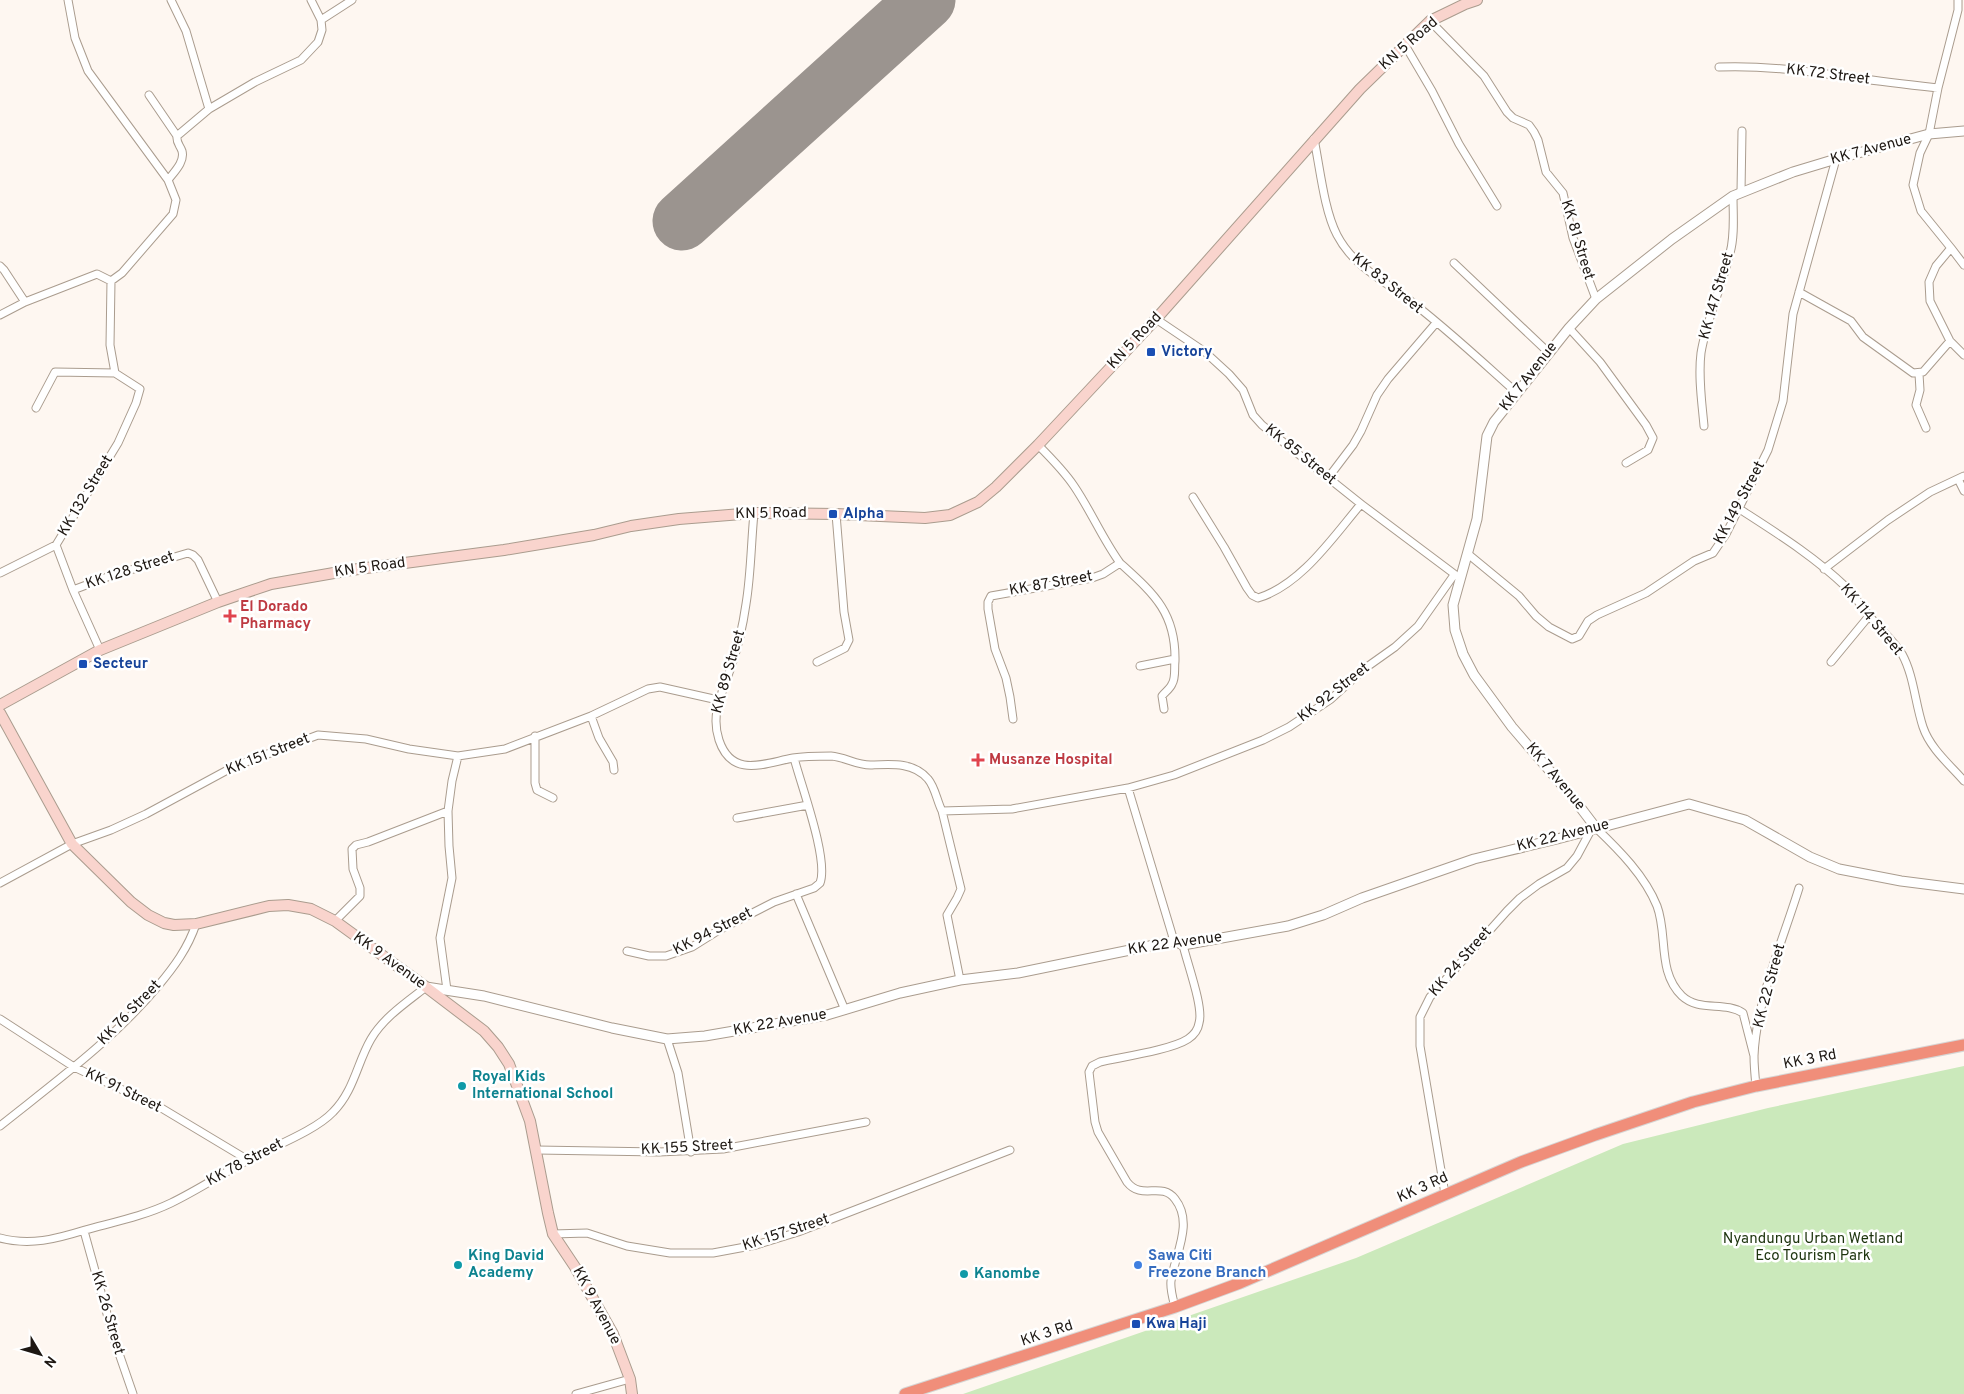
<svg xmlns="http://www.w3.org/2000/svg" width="1964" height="1394" font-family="Overpass,sans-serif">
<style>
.green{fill:#cbe9bb}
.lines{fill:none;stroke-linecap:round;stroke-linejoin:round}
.runway{stroke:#9b948f;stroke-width:59}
.minor-casing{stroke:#aa9c8e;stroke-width:9}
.tertiary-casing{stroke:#aa9c8e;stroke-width:11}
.secondary-casing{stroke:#aa9c8e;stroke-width:12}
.trunk-casing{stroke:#d6d5d4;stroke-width:13}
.minor{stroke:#fff;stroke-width:7}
.tertiary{stroke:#fff;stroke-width:9}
.secondary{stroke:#f9d4cd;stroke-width:10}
.trunk{stroke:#f08e7a;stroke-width:11}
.transit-dot{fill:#1a4fb4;stroke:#fff;stroke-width:2}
.health-dot{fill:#e0444e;stroke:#fff;stroke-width:2}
.culture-dot{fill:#0f9aa8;stroke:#fff;stroke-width:2}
.shop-dot{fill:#3f7fe0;stroke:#fff;stroke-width:2}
.labels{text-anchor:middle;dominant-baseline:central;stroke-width:5;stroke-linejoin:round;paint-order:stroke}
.street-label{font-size:15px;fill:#1d1712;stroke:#fff}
.transit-label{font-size:15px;font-weight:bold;fill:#164399;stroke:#fff;text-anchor:start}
.health-label{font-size:15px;font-weight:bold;fill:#be3a42;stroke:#fff;text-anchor:start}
.culture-label{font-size:15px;font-weight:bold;fill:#0d838f;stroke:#fff;text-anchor:start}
.park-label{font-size:15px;fill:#1d340e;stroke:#fff}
.shop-label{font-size:15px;font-weight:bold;fill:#366cbe;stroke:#fff;text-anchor:start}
</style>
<rect width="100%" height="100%" fill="#fef7f1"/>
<!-- green -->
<path class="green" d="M1964,1066v328h-1001l393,-136 267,-114 145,-36z"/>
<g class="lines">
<!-- runway -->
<path class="runway" d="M682,221l244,-221"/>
<defs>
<path id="minor" d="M68,0l7,38 13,33 80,109
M171,0l15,31 23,78
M1958,0v10l-20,78 -9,46 -9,19 -7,32 8,26 30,37 -15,18 -7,16 1,19 20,40 14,14
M321,20l31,-20
M1430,21l54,55 23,36 6,6 16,7 5,7 4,8 8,32 17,21 10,45 23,61
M1405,45l27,46 27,53 38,62
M1719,67c46,-2 93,5 138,11 27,4 54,7 81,10
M149,95l28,41
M1314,139c6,29 10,71 23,96 15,29 42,43 67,61 40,30 76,64 113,97
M1741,192l1,-61
M1951,248l13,17
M1454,263l95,90
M0,266l4,4 21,32
M1799,292l52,29 12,16 50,36 10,-1 27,-31
M0,315l25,-13 72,-28 14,7
M1156,319l49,33 24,22 14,16 10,25 9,10 99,79 96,72
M1569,328l31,34 46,63 7,13 -5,12 -22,13
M1919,374l1,16 -4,15 10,23
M36,408l19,-36 60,1 -5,-28 1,-64 11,-8 51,-59 3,-14 -8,-20c6,-8 17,-18 14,-29 -2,-6 -6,-8 -5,-15l32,-27 46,-27 46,-22 17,-18 4,-12 -1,-10 -10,-20
M1704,426c-2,-23 -6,-49 -3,-73 5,-32 21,-67 29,-100 5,-18 3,-38 3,-57
M1328,478l25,-33 8,-14 16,-36 11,-16 48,-56
M1958,479l6,12
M1193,497l31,50 23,41 5,7 6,3c43,-13 75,-61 103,-94
M1738,508c37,24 76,48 108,79 10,10 17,22 26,32 10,12 22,22 30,35 12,22 13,49 21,73 7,21 26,37 41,54
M754,513c-3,31 -3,61 -8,91 -3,21 -8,43 -15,63 -8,25 -21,46 -12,73 13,39 46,23 74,18 12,-2 26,-2 38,-2 14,1 27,10 41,9 19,-1 42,-3 56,14 7,8 9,22 14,32l70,-2 116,-21 46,-13 89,-35 26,-13 42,-28 33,-30 31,-22 23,-21 36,-51
M56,545l17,45 27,60
M1468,554l51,42 17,20 13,11 23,12 7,-3 9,-15 9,-6 49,-22 48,-32 19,-8 13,-19 42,-84 15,-49 10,-87 43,-155
M1120,563c33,30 56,49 55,98 -1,7 1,17 -3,23 -2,5 -7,8 -10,12l2,13
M1824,569l64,-49 42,-28 34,-16
M0,573l56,-28 62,-102 18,-40 4,-14 -25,-16
M73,590l37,-14 78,-23 5,2 5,5 20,42
M817,662l28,-14 4,-8 -5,-28 -8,-98
M1831,662l38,-46
M1140,666l35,-7
M591,716l8,22 14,24 1,8
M1013,719l-3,-22 -4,-19 -11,-29 -7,-40v-7l3,-6 101,-18 11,-4 17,-11c-18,-25 -29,-52 -46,-77 -10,-15 -23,-28 -36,-41
M535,736v47l2,7 16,8
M1128,788l46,153
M942,811l19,78 -4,9 -10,17 13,65
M737,818l71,-13
M1596,828c23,22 49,48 61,78 11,29 0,66 25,90 17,16 43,5 61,17l11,43
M0,883l72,-39 39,-14 35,-16 87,-47 85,-32 48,4 43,10 49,7 47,-7 86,-33 57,-27 12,-2 58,13
M796,894l49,116
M335,921l25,-25v-8l-7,-19 -1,-20 4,-4 12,-3 80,-31 4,-30 6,-25
M627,951l22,5h17l26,-9 27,-17 55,-28 40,-14 6,-5c9,-23 -19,-98 -26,-125
M447,990l-7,-52 12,-60 -3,-32 -1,-35
M0,1019l74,48 89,42 85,51
M667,1039l11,34 13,79
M1756,1086c-1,-10 -2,-20 -2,-30 2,-54 29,-116 45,-168
M0,1126c55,-44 113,-86 158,-140 16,-19 30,-38 38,-62
M537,1150l122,2 64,-3 143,-27
M1445,1194l-25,-148v-29l10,-20 77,-86 13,-13 19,-14 28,-16 10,-12 14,-26
M84,1231l30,108 19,55
M553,1234l34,-1 40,13 43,7h43l43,-8 42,-13 212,-82
M0,1238c30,8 56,1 85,-8 29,-8 59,-14 86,-27 29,-14 55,-32 83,-46 23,-12 62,-27 79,-45 21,-21 24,-49 38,-73 13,-22 36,-37 55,-52
M1175,1307c-2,-8 -5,-18 -4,-26 4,-27 23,-58 4,-82 -14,-18 -33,2 -48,-17l-29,-50 -3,-10 -6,-50 3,-6 8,-4c22,-5 71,-12 88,-23 6,-4 10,-9 11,-16 5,-15 -12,-60 -16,-78
M576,1394l54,-15"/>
<path id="tertiary" d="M1596,828l-22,-29 -62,-72 -38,-52 -11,-21 -8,-24 -2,-25 24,-86 10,-83 7,-14 75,-94 27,-29 76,-60 61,-43 60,-24 43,-13 93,-25 35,-3
M426,987l58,9 128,32 55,11 38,-3 122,-21 73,-22 60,-13 58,-7 156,-32 9,4 105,-19 35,-11 39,-17 112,-39 83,-20 132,-35 56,16 65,37 29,12 62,12 63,8"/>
<path id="secondary" d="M0,705l100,-55 118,-48 53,-18 80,-14 153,-20 90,-15 37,-9 48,-7 75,-6 82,1 89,4 25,-3 28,-13 18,-15 42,-42 118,-126 204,-230 70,-68 35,-17 12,-4
M0,713l72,131 59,58 17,13 16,8 10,2 22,-1 73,-18 19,-1 23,4 24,12 91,66 58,44 14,16 11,17 21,57 18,92 5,21 22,33 38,67 17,45 2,15"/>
<path id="trunk" d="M905,1394l270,-87 65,-24 281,-121 74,-27 98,-33 63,-16 208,-41"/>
</defs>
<!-- minor casing -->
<use href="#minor" class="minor-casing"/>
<!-- tertiary casing -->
<use href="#tertiary" class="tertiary-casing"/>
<!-- secondary casing -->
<use href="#secondary" class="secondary-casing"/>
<!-- trunk casing -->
<use href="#trunk" class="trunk-casing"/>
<!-- minor -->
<use href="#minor" class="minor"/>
<!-- tertiary -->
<use href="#tertiary" class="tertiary"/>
<!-- secondary -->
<use href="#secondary" class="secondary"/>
<!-- trunk -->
<use href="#trunk" class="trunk"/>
</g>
<!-- markers -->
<g class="transit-dot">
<rect x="1146" y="347" width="10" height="10" rx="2.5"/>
<rect x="828" y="509" width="10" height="10" rx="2.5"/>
<rect x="78" y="659" width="10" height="10" rx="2.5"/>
<rect x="1131" y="1319" width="10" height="10" rx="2.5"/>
</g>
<g class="health-dot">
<path d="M227.5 608.5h5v5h5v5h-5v5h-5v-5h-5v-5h5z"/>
<path d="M975.5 752.5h5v5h5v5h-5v5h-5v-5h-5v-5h5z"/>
</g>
<g class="culture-dot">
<circle cx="462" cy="1086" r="5"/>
<circle cx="458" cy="1265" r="5"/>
<circle cx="964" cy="1274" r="5"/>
</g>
<circle class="shop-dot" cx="1138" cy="1265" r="5"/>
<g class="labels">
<!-- street labels -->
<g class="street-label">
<text transform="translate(1409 44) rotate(-41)">KN 5 Road</text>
<text transform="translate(1828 75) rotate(7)">KK 72 Street</text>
<text transform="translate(1871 150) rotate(-15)">KK 7 Avenue</text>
<text transform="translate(1577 240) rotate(73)">KK 81 Street</text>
<text transform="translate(1387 284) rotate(39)">KK 83 Street</text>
<text transform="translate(1717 296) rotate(-74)">KK 147 Street</text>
<text transform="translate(1135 341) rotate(-47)">KN 5 Road</text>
<text transform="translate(1529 377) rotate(-52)">KK 7 Avenue</text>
<text transform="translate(1300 455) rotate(39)">KK 85 Street</text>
<text transform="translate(86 496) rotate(-59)">KK 132 Street</text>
<text transform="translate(1740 503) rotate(-62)">KK 149 Street</text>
<text transform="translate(771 514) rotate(-1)">KN 5 Road</text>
<text transform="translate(370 568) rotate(-8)">KN 5 Road</text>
<text transform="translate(130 571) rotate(-18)">KK 128 Street</text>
<text transform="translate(1051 584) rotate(-10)">KK 87 Street</text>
<text transform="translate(1871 620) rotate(50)">KK 114 Street</text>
<text transform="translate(729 672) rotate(-74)">KK 89 Street</text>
<text transform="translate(1334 693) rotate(-38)">KK 92 Street</text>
<text transform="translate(268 755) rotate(-22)">KK 151 Street</text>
<text transform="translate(1555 777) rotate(50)">KK 7 Avenue</text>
<text transform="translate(1563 836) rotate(-14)">KK 22 Avenue</text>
<text transform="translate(713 932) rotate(-27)">KK 94 Street</text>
<text transform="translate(1175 944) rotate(-8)">KK 22 Avenue</text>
<text transform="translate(389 961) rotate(36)">KK 9 Avenue</text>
<text transform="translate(1461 962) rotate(-49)">KK 24 Street</text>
<text transform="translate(1770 986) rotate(-75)">KK 22 Street</text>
<text transform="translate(130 1013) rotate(-46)">KK 76 Street</text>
<text transform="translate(780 1023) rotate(-10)">KK 22 Avenue</text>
<text transform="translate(1810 1060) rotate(-11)">KK 3 Rd</text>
<text transform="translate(123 1091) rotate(26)">KK 91 Street</text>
<text transform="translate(687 1148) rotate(-3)">KK 155 Street</text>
<text transform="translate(245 1163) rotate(-28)">KK 78 Street</text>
<text transform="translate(1423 1188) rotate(-24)">KK 3 Rd</text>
<text transform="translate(786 1233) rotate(-18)">KK 157 Street</text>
<text transform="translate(596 1306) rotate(62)">KK 9 Avenue</text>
<text transform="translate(107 1313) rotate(74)">KK 26 Street</text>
<text transform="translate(1047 1334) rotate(-18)">KK 3 Rd</text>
</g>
<!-- transit labels -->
<g class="transit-label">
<text x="1161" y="352">Victory</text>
<text x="843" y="514">Alpha</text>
<text x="93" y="664">Secteur</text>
<text x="1146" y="1324">Kwa Haji</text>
</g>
<!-- health labels -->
<g class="health-label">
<text x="240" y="607">El Dorado<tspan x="240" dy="17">Pharmacy</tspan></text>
<text x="989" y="760">Musanze Hospital</text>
</g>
<!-- culture labels -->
<g class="culture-label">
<text x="472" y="1077">Royal Kids<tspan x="472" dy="17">International School</tspan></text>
<text x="468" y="1256">King David<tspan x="468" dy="17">Academy</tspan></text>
<text x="974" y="1274">Kanombe</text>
</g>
<!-- park labels -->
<g class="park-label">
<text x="1813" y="1239">Nyandungu Urban Wetland<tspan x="1813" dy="17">Eco Tourism Park</tspan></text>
</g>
<!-- shop labels -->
<g class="shop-label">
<text x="1148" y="1256">Sawa Citi<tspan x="1148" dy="17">Freezone Branch</tspan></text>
</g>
</g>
<!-- north arrow -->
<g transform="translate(40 1354) rotate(128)" stroke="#ffffff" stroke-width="4" paint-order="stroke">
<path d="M0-4L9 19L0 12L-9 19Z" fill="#1d1712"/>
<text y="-8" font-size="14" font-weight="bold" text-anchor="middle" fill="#1d1712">N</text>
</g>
</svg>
